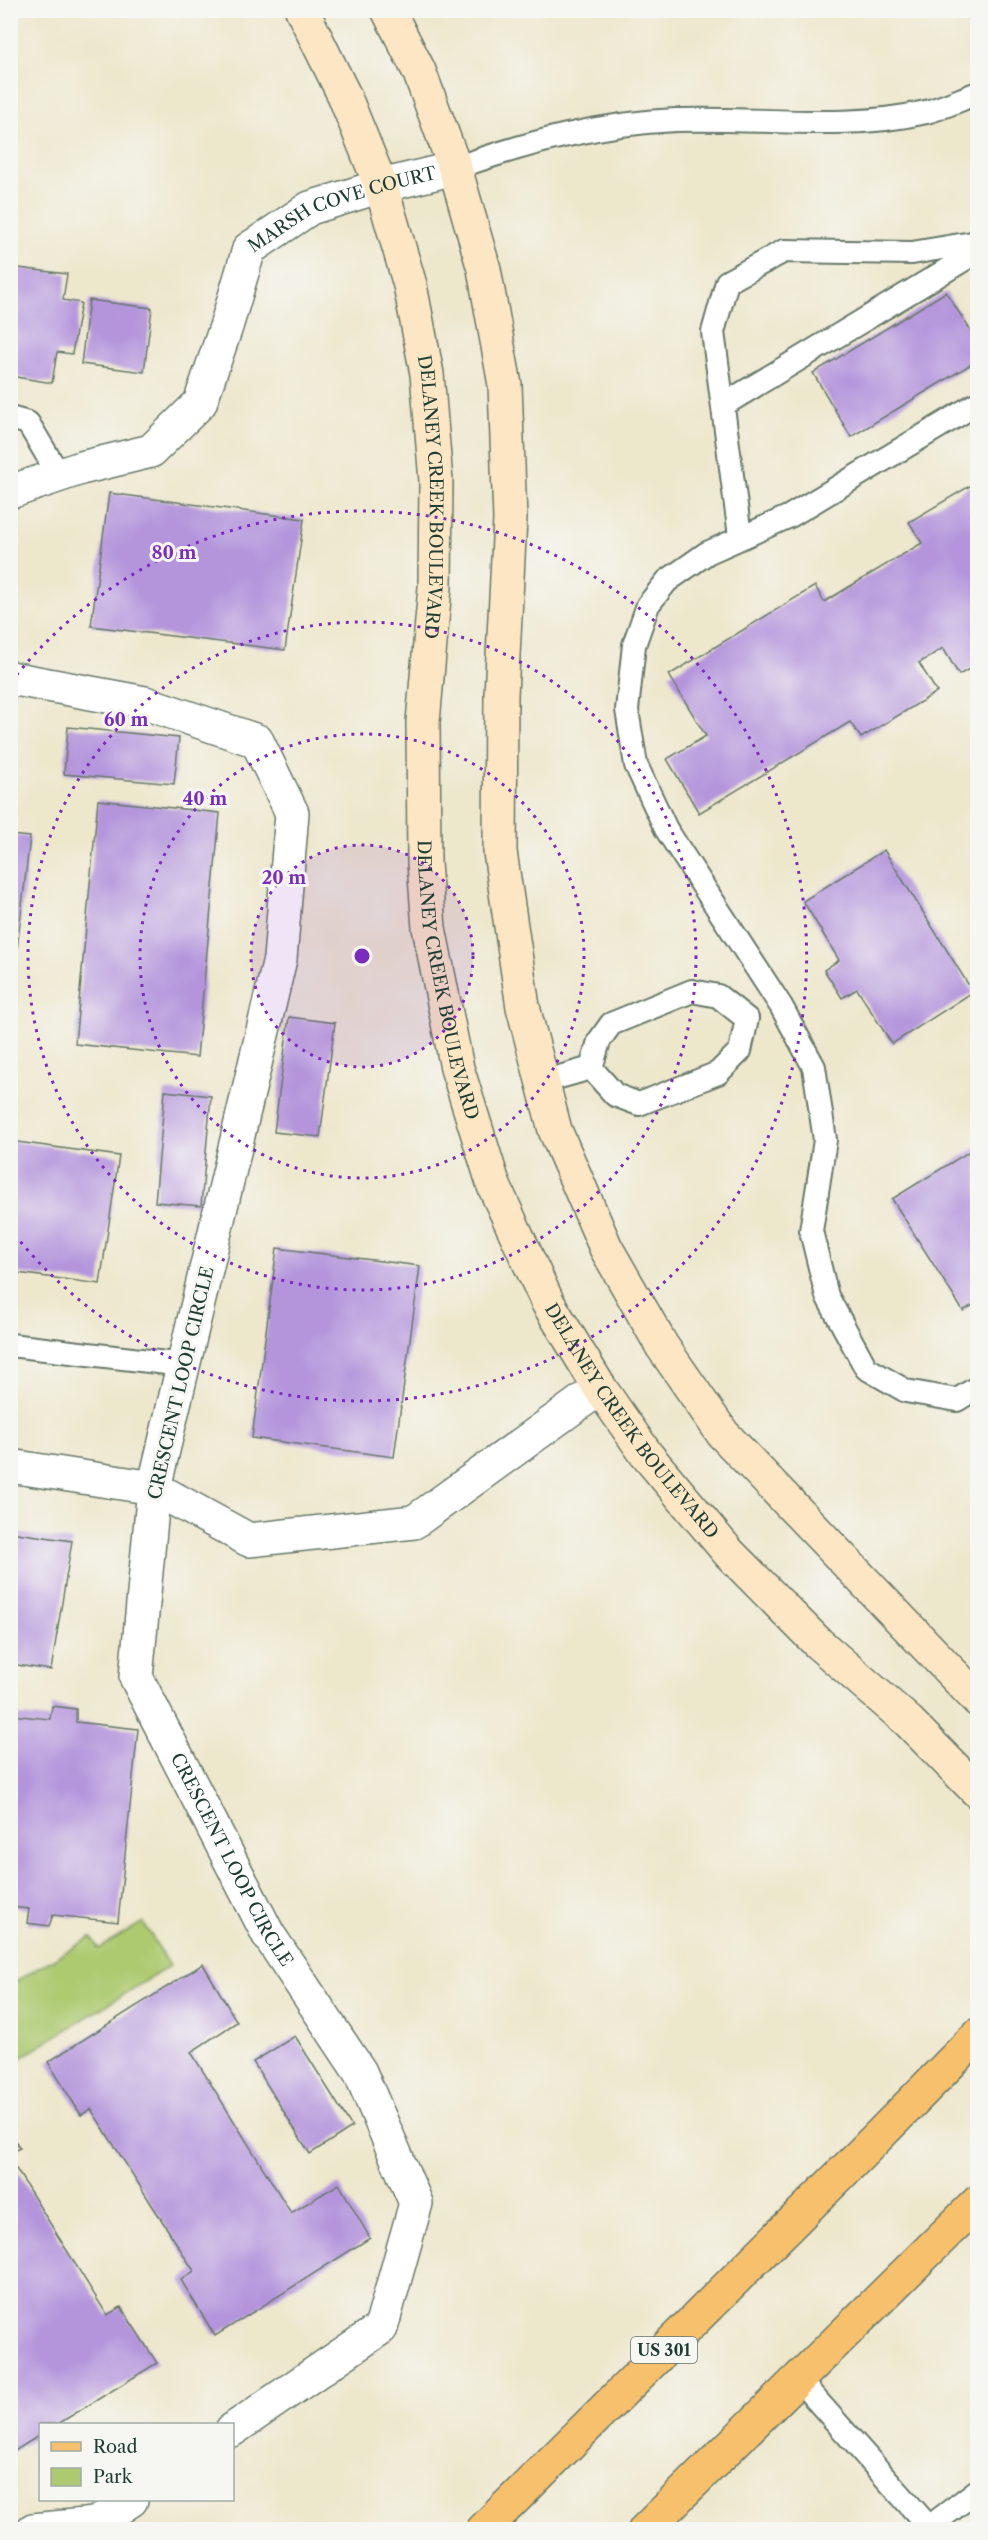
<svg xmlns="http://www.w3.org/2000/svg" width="988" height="2540" font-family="'Libre Caslon Text',serif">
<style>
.green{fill:#adca71;stroke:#668452;stroke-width:1.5}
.building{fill:#b495dc}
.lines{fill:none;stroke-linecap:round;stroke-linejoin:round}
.lane-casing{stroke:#677869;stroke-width:26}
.street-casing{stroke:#677869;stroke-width:36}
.secondary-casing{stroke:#677869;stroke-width:36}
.primary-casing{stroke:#677869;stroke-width:36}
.lane{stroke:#fff;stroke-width:22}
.street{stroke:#fff;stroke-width:33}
.secondary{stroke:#fce6c4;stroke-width:33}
.primary{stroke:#f7c06c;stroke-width:33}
.ring{fill:none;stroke:#7b2cbf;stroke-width:3;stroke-dasharray:3 6}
.labels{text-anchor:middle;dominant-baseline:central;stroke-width:6;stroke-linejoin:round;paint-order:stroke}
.shield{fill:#f6f6f2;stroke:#60746d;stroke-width:1.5}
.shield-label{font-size:16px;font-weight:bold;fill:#1f3d34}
.street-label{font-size:18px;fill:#1f3d34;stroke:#f6f6f2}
.centre{fill:#7b2cbf;stroke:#f6f6f2;stroke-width:3}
.ring-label{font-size:18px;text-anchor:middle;font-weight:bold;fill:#7b2cbf;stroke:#f6f6f2;stroke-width:6;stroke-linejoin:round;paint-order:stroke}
</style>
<rect width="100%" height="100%" fill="#f6f6f2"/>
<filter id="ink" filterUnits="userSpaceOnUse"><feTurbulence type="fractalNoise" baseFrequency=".0167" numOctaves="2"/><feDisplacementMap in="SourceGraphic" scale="12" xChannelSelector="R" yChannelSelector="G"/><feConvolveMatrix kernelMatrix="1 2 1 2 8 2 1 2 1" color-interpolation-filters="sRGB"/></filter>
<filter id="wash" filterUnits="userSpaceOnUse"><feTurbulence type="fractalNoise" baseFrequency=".008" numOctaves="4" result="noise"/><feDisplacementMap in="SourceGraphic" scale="24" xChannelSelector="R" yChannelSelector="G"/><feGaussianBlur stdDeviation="1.35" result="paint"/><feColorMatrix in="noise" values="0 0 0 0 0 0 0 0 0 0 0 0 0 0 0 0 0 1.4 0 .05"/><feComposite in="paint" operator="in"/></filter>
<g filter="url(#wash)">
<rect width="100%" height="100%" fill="#ede7cc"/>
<!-- green -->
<path class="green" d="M143,1922l27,44 -151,93 -8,-13v-62l80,-47 8,12z"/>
<g id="blocks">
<!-- building -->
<path class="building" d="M10,267l57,7 -4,26 18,3 -9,51 -15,-2 -5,31 -42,-7z
M946,292l32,50v18l-127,77 -38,-64z
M89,300l63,8 -8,64 -63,-8z
M978,481v183l-19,11 -16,-27 -24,15 18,29 -76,46 -11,-16 -151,91 -32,-54 39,-23 -37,-61 146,-89 9,16 98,-59 -13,-21z
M109,493l195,26 -19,131 -194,-24z
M68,727l111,11 -5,46 -110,-10z
M98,800l122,13 -23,244 -122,-13z
M10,835l20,2 -17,147 -3,-1z
M884,850l89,142 -81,52 -35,-55 -15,9 -18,-28 15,-10 -36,-59z
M289,1017l46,6 -15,114 -46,-5z
M165,1091l46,5 -10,110 -46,-4z
M10,1141l109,15 -19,128 -90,-12z
M978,1146v156l-15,9 -71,-112z
M277,1248l143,18 -26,191 -142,-19z
M10,1532l62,9 -21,129 -41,-6z
M52,1706l24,3v13l62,7 -20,193 -65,-7 -4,11 -22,-3 2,-14 -19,-2v-192l40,4z
M203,1964l34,58 -46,30 100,161 48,-29 31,54 -155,98 -34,-56 13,-9 -103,-162 -10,6 -33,-53z
M295,2036l57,91 -42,27 -57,-92z
M10,2133l10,15 -10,5z
M10,2159l97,156 14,-8 36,56 -99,61h-18v11l-30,19z"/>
</g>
</g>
<g filter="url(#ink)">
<use href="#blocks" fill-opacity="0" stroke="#677869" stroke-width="1.5"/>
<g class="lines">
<defs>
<path id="lane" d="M455,168c72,-25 145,-45 221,-48 83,-3 169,11 250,-8 17,-4 35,-13 52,-19
M978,403l-188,113 -83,37 -40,28 -19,24 -14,40 -7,65 9,55 30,64 115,177 33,61 11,73 -14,91 16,65 39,72 40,23 51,9 21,-13
M723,405l255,-154
M10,418l18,5 31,52
M740,536l-27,-204 14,-50 57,-31 128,2 66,-11
M692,991l26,5 29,23 -7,32 -22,22 -79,31 -24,-9 -24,-27 8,-27 12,-17z
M542,1082l49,-14
M10,1345l174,20
M798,2379l131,148 49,-37"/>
<g id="street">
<path id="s1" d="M10,492l71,-24 70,-17 49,-48 26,-76 23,-78 61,-41 71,-22 74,-18"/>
<path id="s2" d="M10,678l135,25 112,38 35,72 -12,146 -126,529 -18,189 132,257 92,138 56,131 -35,125 -149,102"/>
<path d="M10,1466l144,22 95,52 165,-18 186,-134"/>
<path d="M33,2530l62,-6 36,-24"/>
</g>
<g id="secondary">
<path id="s3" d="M302,10l42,85 37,91 29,99 17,89 9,107 -1,106 -12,135 1,141 5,65 28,140 37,118 54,117 52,85 46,66 83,99 89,90 91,79 69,70"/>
<path d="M388,10l31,61 36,97 29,101 21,116 5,134 -9,176 -1,157 23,155 32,123 51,118 56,98 61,88 255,266"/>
</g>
<path id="primary" d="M483,2530l361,-359 134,-136
M645,2530l333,-328"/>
</defs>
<!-- lane casing -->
<use href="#lane" class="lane-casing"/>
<!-- street casing -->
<use href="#street" class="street-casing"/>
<!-- secondary casing -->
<use href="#secondary" class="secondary-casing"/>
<!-- primary casing -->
<use href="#primary" class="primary-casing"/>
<!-- lane -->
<use href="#lane" class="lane"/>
<!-- street -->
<use href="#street" class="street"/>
<!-- secondary -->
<use href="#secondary" class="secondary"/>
<!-- primary -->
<use href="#primary" class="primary"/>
</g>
</g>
<!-- distance rings -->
<circle cx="362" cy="956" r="111" fill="#7b2cbf" fill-opacity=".12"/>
<g class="ring">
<circle cx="362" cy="956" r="111"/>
<circle cx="362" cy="956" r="222"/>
<circle cx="362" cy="956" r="334"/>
<path d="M11 682A445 445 0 1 1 11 1230"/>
</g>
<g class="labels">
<!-- shield labels -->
<rect class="shield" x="631" y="2337" width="66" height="26" rx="4.5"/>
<g class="shield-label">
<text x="664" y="2350">US 301</text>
</g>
<!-- street labels -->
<g class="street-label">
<text stroke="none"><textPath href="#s1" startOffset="480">MARSH COVE COURT</textPath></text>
<text stroke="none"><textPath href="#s3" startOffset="510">DELANEY CREEK BOULEVARD</textPath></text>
<text stroke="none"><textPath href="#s3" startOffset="996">DELANEY CREEK BOULEVARD</textPath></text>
<text transform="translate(181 1383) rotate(-77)">CRESCENT LOOP CIRCLE</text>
<text stroke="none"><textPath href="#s3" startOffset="1482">DELANEY CREEK BOULEVARD</textPath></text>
<text stroke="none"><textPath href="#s2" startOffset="1422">CRESCENT LOOP CIRCLE</textPath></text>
</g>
</g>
<circle cx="362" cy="956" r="9" class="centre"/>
<g class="ring-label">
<text x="174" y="559">80 m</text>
<text x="126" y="726">60 m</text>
<text x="205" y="805">40 m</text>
<text x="284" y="884">20 m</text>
</g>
<!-- margin -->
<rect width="988" height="2540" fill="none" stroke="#f6f6f2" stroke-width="36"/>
<!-- legend -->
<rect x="39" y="2423" width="195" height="78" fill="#f6f6f2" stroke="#a0aca6" stroke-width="1.5"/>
<rect x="51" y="2442" width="30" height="9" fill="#f7c06c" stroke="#a0aca6" stroke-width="1.5"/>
<text x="93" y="2453" font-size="18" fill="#1f3d34">Road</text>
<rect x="51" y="2468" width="30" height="18" fill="#adca71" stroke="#a0aca6" stroke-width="1.5"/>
<text x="93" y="2483" font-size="18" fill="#1f3d34">Park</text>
</svg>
